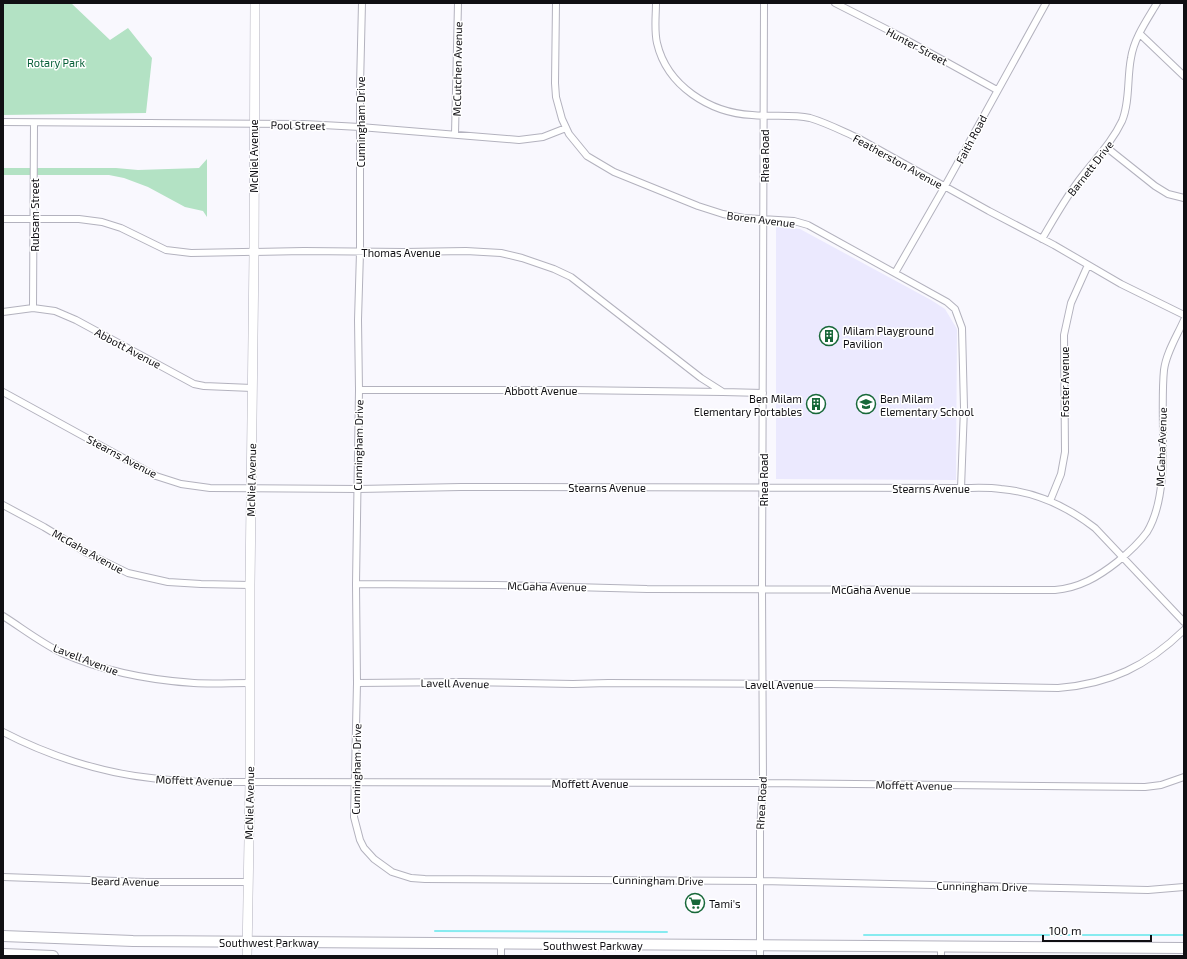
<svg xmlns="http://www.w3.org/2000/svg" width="1187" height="959" font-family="'Exo 2',sans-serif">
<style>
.built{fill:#ebe9fe}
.green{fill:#b3e2c4}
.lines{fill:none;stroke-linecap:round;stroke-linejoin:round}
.stream{stroke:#87ebf0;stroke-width:2}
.street-casing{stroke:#b3b2be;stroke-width:8}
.secondary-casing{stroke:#b3b2be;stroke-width:10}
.primary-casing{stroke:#b3b2be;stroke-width:12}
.street{stroke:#fff;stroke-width:6}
.secondary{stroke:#fff;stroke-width:9}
.primary{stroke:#fff;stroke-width:10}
.labels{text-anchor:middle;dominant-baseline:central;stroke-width:3;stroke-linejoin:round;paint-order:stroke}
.street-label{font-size:11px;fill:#100f13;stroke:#fff}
.park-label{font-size:11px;fill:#096039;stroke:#fff}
.poi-label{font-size:11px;fill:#100f13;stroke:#fff;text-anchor:start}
</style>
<rect width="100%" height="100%" fill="#f9f8fe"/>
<!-- built -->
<path class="built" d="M776,225l24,4 131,71 14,9 12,20 -1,151 -180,-1z"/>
<!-- green -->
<path class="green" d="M3,3h68l39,37 18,-12 24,30 -6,55 -143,2z
M207,159v58l-4,-6 -18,-4 -37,-20 -24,-9 -15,-3h-106v-7h113l22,2 61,-2z"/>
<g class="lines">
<!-- stream -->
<path class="stream" d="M435,931l232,1
M864,935h320"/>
<defs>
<path id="street" d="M362,3l-2,83v166l-2,68 1,70 -3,194 1,99 -3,134 6,23 4,8 10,11 18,13 19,6 14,1 334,2 389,9 36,-3
M556,3l-1,80 1,14 6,22 7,15 18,22 27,16 84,34 25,8 21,4 50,3 14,4 139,77 8,7 7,19 2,80 -3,80
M656,3c0,13 -2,27 1,40 10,43 53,70 95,72 19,2 40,-1 58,3 17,5 32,13 48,20l131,73 65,34 67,39 63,31
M835,3l59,30 103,57
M1140,34l44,42
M3,122l301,2 56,3 159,13 24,-3 23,-9
M455,134l3,-131
M1106,147l49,39 13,8 16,4
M3,219h76l23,3 19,6 45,22 25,3 113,-2 100,1 62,-1 35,2 21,5 32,11 17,8 130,101 22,14 40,1
M1042,239c13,-22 25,-44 41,-64 14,-18 29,-33 39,-54 8,-19 5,-43 9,-63 3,-20 16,-38 26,-55
M895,273l50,-87 101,-183
M33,308l1,-185
M3,312l30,-4 22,3 21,9 118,64 10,2 48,2
M359,390h211l153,2
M3,392l153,84 25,8 29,4 148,1 103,-2 500,1c13,0 27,-1 40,1 34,3 67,18 94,39l89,94
M1050,501l11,-27 4,-22 -1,-117 7,-32 17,-38
M3,505l41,22 43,26 41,20 40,9 33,2 49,1
M356,584l140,1 151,4 408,1c24,-2 43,-13 62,-28 11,-9 22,-19 30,-30 25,-41 12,-114 17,-162 2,-17 13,-34 20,-50
M3,616c19,12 37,26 57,36 42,19 88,28 134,31 18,1 37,0 55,0
M357,683l105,-1 111,2 35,-1 223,1 227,4c52,-4 89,-22 126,-58
M3,732c44,23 98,41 148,46 16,2 33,3 49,4l563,1 382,4 16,-2 23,-8
M3,877l143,5h102
M501,944v12
M760,956v-125l3,-48 -1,-194 2,-586
M941,956v-9"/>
<path id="secondary" d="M247,956l3,-175v-196l4,-332 1,-250"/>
<path id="primary" d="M3,936l130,5 1051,7
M3,954l50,2"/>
</defs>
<!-- street casing -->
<use href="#street" class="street-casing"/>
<!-- secondary casing -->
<use href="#secondary" class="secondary-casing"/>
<!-- primary casing -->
<use href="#primary" class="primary-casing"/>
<!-- street -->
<use href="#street" class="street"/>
<!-- secondary -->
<use href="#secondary" class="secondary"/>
<!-- primary -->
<use href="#primary" class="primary"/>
</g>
<!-- icons -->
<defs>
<symbol id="building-ring" viewBox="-11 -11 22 22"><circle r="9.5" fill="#fff" stroke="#176839" stroke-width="1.5"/><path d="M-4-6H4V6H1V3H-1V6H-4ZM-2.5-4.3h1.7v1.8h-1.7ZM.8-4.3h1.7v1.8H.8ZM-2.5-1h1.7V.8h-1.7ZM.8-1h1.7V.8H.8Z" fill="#176839"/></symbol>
<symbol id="school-ring" viewBox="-11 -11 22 22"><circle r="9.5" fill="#fff" stroke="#176839" stroke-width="1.5"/><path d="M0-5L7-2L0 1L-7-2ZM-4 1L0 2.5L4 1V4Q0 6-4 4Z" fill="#176839"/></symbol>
<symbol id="supermarket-ring" viewBox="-11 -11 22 22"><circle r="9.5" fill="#fff" stroke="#176839" stroke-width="1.5"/><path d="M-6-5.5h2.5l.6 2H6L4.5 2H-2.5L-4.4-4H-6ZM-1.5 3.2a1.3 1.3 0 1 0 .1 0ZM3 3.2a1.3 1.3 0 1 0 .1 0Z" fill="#176839"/></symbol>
</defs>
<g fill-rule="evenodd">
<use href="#building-ring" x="818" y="325" width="22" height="22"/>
<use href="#building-ring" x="805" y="393" width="22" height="22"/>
<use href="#school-ring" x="855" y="393" width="22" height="22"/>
<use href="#supermarket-ring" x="684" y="892" width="22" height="22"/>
</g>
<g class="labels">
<!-- street labels -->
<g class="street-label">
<text transform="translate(917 46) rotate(28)">Hunter Street</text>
<text transform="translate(457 69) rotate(-89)">McCutchen Avenue</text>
<text transform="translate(360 122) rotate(-90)">Cunningham Drive</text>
<text transform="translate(298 125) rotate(1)">Pool Street</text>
<text transform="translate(971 139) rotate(-62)">Faith Road</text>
<text transform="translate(253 156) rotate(-90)">McNiel Avenue</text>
<text transform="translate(764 156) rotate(-90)">Rhea Road</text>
<text transform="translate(898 161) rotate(29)">Featherston Avenue</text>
<text transform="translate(1090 168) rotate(-52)">Barnett Drive</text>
<text transform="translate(34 215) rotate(-90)">Rubsam Street</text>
<text transform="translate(761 219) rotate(7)">Boren Avenue</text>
<text x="401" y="252">Thomas Avenue</text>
<text transform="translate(128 348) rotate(28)">Abbott Avenue</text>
<text transform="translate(1064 382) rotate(-90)">Foster Avenue</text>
<text x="541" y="390">Abbott Avenue</text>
<text transform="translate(358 445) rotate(-89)">Cunningham Drive</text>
<text transform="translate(1161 447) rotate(-88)">McGaha Avenue</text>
<text transform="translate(122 456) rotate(28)">Stearns Avenue</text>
<text transform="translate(251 480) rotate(-89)">McNiel Avenue</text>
<text transform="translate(763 480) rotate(-90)">Rhea Road</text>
<text x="607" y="487">Stearns Avenue</text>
<text x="931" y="488">Stearns Avenue</text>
<text transform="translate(88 551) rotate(29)">McGaha Avenue</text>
<text transform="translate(547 586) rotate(1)">McGaha Avenue</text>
<text x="871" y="589">McGaha Avenue</text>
<text transform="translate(86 659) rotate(21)">Lavell Avenue</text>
<text transform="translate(455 683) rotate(1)">Lavell Avenue</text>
<text x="779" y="684">Lavell Avenue</text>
<text transform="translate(356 769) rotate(-89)">Cunningham Drive</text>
<text transform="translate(194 780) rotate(2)">Moffett Avenue</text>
<text x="590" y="783">Moffett Avenue</text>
<text transform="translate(914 785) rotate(1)">Moffett Avenue</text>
<text transform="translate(249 803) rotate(-89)">McNiel Avenue</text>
<text transform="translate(761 803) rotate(-87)">Rhea Road</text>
<text transform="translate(658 880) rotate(1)">Cunningham Drive</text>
<text transform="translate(125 881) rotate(1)">Beard Avenue</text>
<text transform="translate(982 886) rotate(1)">Cunningham Drive</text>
<text x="269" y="942">Southwest Parkway</text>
<text x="593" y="945">Southwest Parkway</text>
</g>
<!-- park labels -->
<g class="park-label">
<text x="56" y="62">Rotary Park</text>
</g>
<!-- poi labels -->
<g class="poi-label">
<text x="843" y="330">Milam Playground<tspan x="843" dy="13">Pavilion</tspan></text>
<text x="802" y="398" text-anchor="end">Ben Milam<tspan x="802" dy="13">Elementary Portables</tspan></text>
<text x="880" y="398">Ben Milam<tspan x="880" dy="13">Elementary School</tspan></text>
<text x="709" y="903">Tami's</text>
</g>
</g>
<!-- border -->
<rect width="1187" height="959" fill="none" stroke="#100f13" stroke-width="8"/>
<!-- scale -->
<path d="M1043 935v6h108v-6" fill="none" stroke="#100f13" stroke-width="2"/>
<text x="1049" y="935" font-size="12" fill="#100f13" stroke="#ffffff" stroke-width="3" paint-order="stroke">100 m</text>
</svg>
